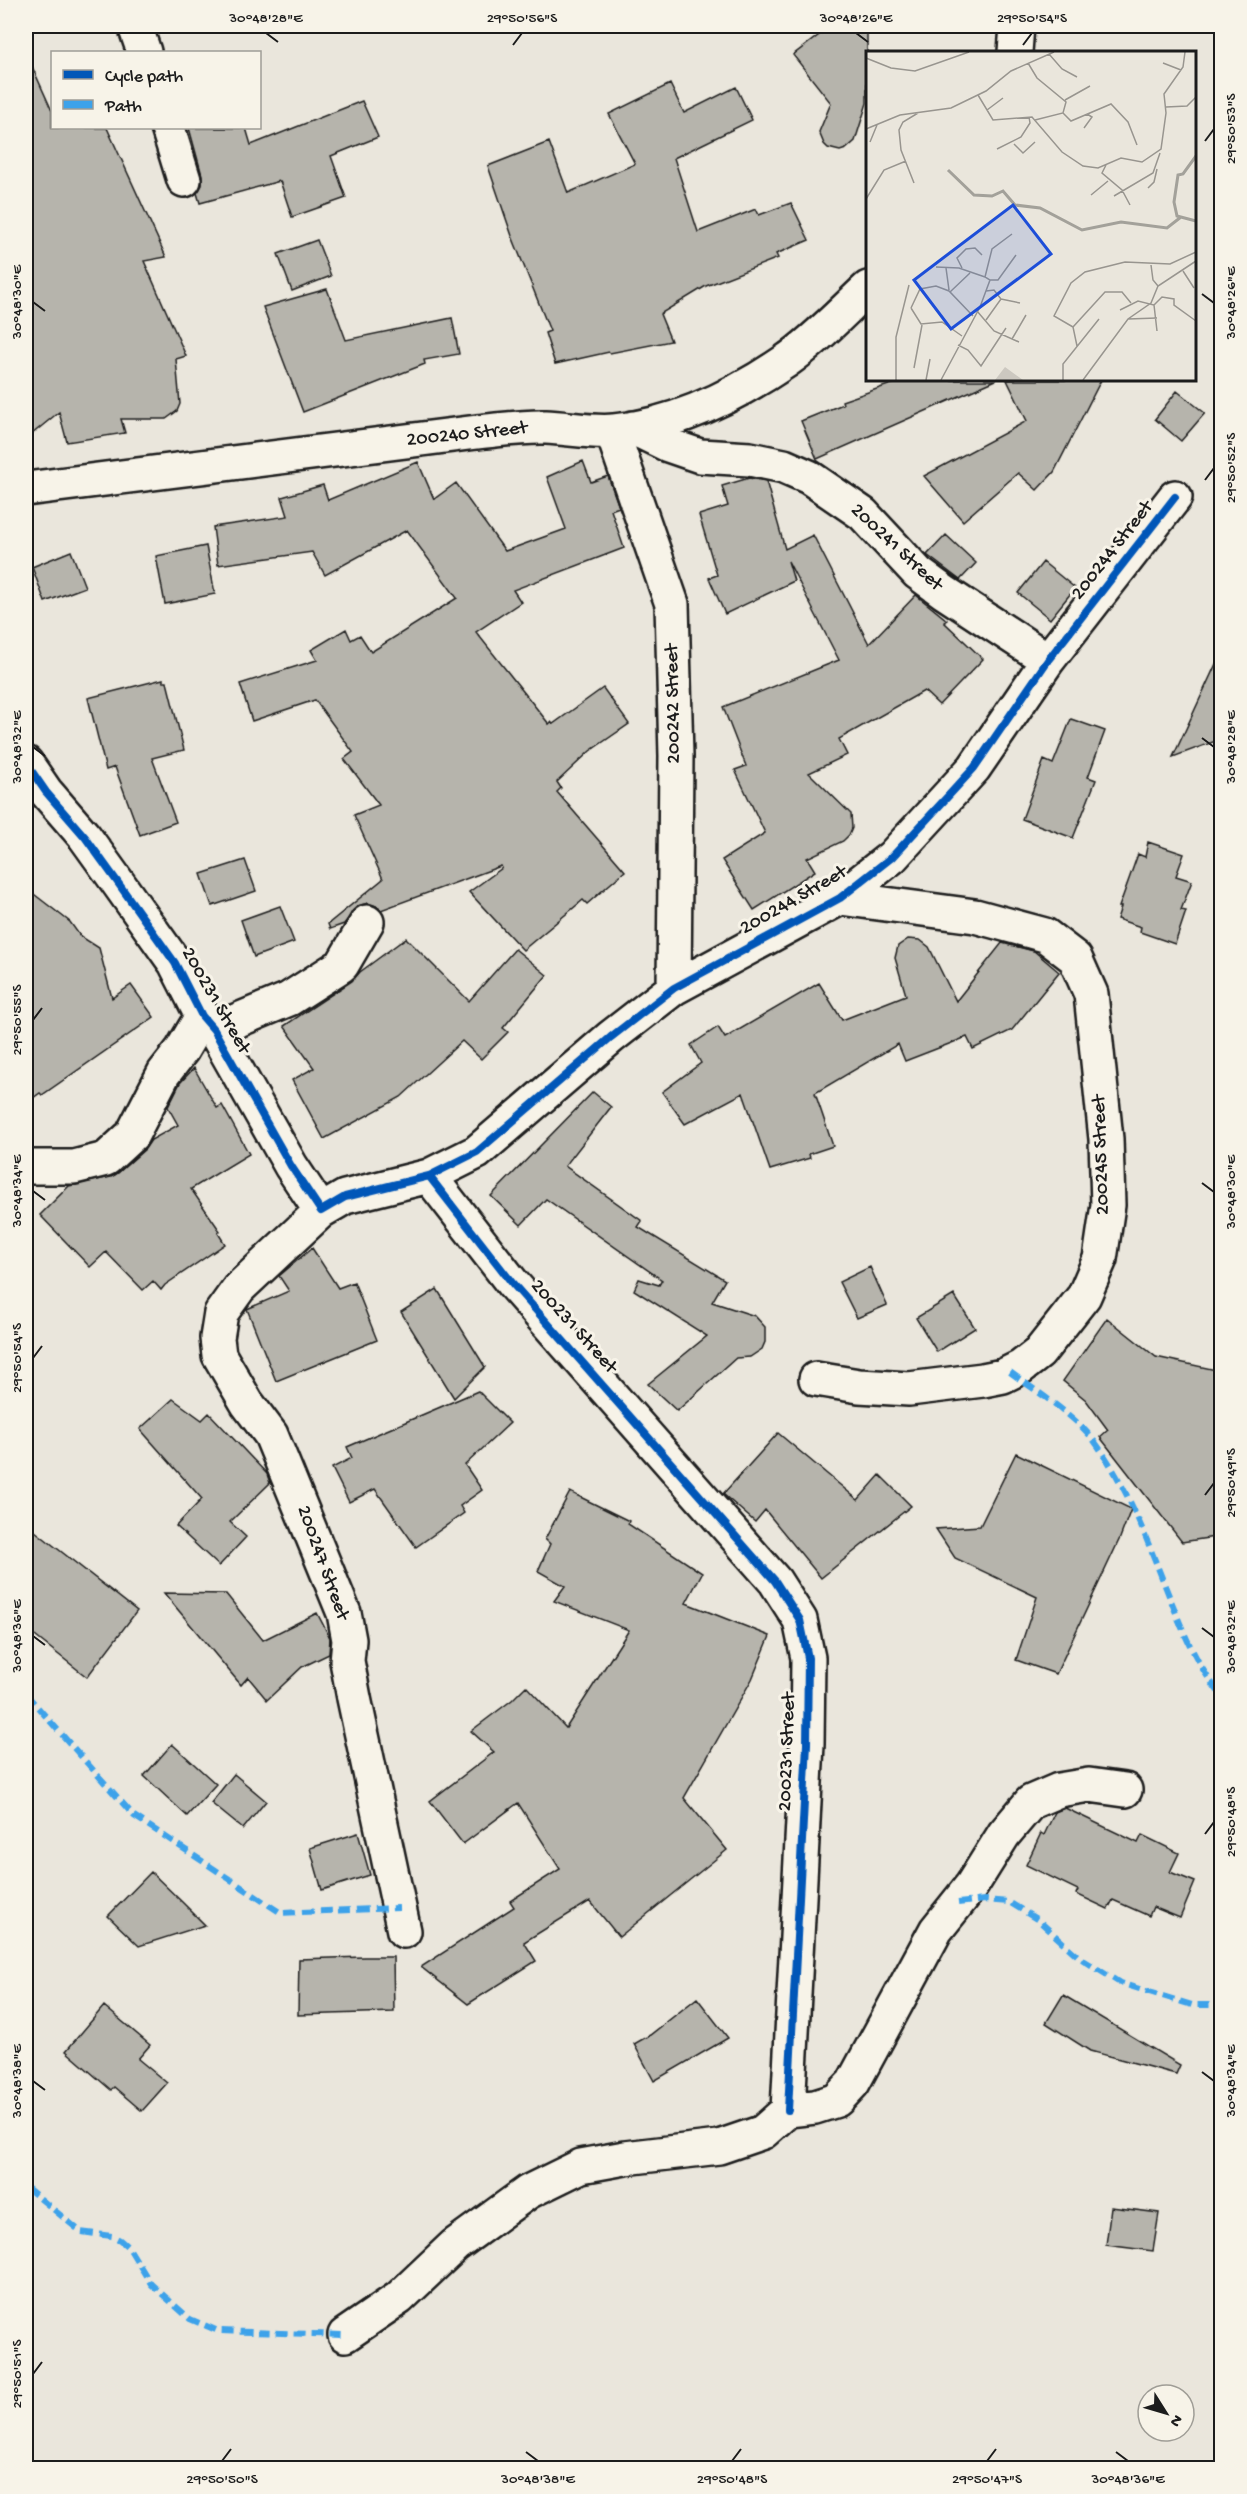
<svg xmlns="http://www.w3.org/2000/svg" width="1247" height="2494" font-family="'Gochi Hand',sans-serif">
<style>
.building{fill:#b6b4ac;stroke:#1c1c1c;stroke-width:1.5}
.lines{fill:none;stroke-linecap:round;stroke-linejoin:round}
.minor-casing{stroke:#1c1c1c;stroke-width:38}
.minor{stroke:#f7f3e8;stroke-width:33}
.quiet{stroke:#3da2ea;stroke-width:6;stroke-dasharray:12 6;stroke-linecap:butt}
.cycleway-casing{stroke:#f7f3e8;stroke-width:11}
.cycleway{stroke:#0057b8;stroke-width:8}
.ticks{fill:none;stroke:#1c1c1c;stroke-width:2}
.labels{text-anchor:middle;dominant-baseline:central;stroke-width:6;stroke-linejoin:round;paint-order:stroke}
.street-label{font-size:20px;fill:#1c1c1c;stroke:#f7f3e8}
.inset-river{fill:none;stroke:#a3a19a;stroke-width:3}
.inset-road{fill:none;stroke:#98958f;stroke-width:1.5}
.view{fill:#1d4ed8;fill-opacity:0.15;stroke:#1d4ed8;stroke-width:3}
.inset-edge{fill:none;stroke:#1c1c1c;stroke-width:3}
.neatline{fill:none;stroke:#1c1c1c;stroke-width:2}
.ticks-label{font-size:15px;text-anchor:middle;fill:#1c1c1c}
</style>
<rect width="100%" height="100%" fill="#eae6dc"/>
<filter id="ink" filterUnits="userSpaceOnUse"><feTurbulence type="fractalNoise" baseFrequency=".0167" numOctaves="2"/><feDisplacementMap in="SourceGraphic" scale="12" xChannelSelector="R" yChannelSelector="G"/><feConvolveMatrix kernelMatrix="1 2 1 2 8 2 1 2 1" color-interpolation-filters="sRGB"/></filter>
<g filter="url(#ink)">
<!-- building -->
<path class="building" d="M831,26h36v77l-12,38 -9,8 -6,2 -12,-3 -4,-4 -5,-12 12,-29 -38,-48z
M26,53l26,58v17h55l59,129 -22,4 42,95 -10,3 4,45 -3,7 -11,8h-45l4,14 -58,9 -8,-30 -33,27z
M670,84l14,29 52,-26 16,33 -78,38 24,74 58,-23 3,6 32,-12 18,37 -33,14 2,4 -72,28 -46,28 11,27 -61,12 -1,-1 -54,12 -10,-31 5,-2 -38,-95 -24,-70 61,-24 19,51 67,-29 -26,-50z
M362,101l16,36 -47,19 15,42 -54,19 -12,-36 -80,22 -3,-10 5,-8v-10l-13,-47h57l5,17z
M317,240l14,36 -39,15 -14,-37z
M327,289l19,51 106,-22 7,36 -35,6 1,4 -122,48 -40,-105z
M903,380h93l-179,79 -16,-38 42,-17 -1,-3z
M1007,380h94l-47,92 -17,18 -19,-17 -55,48 -39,-45 103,-55z
M1177,391l28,22 -24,28 -26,-22z
M583,461l8,21 17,-6 11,31 -8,3 13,38 -111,42 8,12 -45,30 73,92 2,-2 2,2 50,-36 26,36 -39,27 -33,31 4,6 -4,4 68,79 -38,33 -4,-4 -60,50 -54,-58 33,-24 -1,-2 -120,44 -5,-4 -8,-3 -10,3 -14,18 -14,5 -2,-5 55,-45 -29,-64 25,-10 -35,-46 9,-7 -38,-52 -63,21 -12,-37 77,-24 -6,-10 35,-21 5,11 9,-5 11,17 86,-54 -50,-68 -82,45 -13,-23 -94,13 -5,-38 75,-11 -6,-19 41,-12 5,15 90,-38 16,37 22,-16 49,68 61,-22 -19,-52z
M749,478l17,3 19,68 28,-14 56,109 47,-49 31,25 -3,2 39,37 -44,46 -15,-14 -85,48 8,16 -38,18 42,41 1,14 -3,7 -6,6 -36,17 8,13 -61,39 -32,-50 43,-27 -30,-63 11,-4 -23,-59 116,-47 -51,-99 6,20 -69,33 -16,-36 8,-3 -18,-60 29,-9 -6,-20z
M946,535l30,28 -16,17 -33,-25z
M206,546l9,48 -50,10 -9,-48z
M71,551l14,36 -40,15 -13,-35z
M1043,562l32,26 -25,31 -32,-26z
M1221,653v86l-48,18z
M163,679v3h4l17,68 -32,8 24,64 -36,13 -25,-68 -9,3 -18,-72z
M1071,719l34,12 -17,46 8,3 -23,58 -51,-19 22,-59 9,4z
M1148,842l36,12 -8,22 16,5 -11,29 5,1 -11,33 -35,-12 1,-5 -24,-8 4,-12h-2l19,-53 7,3z
M245,860l11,31 -44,15 -11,-32z
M26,888l44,34 10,14 19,12 13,50 19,-13 23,32 -112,78 -2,-2 -14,10z
M280,906l14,36 -40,15 -13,-37z
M406,938l63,63 46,-52 32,26 -44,53 5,4 -27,27 -19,-18 -61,56 -77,42 -32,-59 22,-12 -30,-42 68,-45 8,-9z
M908,939l12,1 9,7 27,54 46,-58 32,8 25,21 -47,58 -39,19 -6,-12 -62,24 -7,-17 -83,49 18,53 -24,8 1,4 -40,12 -27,-77 -58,31 -23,-32 39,-29 -10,-18 27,-18 7,11 94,-55 23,37 64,-25 -11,-37 3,-12z
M194,1068l23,40 5,-3 27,49 -58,35 29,42 -2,2 7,11 -60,41 -4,5 -8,-9 -10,9 -37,-38 -16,15 -50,-52 29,-29 42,-9 7,-4 27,-24 6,-9 27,-15 -10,-18 12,-24z
M593,1092l18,15 -46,59 77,55 -4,6 87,53 -13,22 43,14 10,11v15l-3,7 -12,8 -14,1 -59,53 -29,-27 59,-48 -73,-46 5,-11 20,6 3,-5 -116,-81 -25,26 -30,-29z
M312,1248l26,40 16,-6 23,58 -101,41 -29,-72 42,-18 -10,-15z
M870,1267l17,38 -30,13 -18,-36z
M437,1289l48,78 -31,31 -53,-86z
M954,1295l21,33 -38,24 -21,-34z
M1107,1318l49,39 65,14v165l-39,6 -82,-105 8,-7 -22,-30 -23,-19z
M478,1391l32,32 -45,42 17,25 -22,16 4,7 -48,34 -41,-58 -26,13 -17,-34 20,-10 -5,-11z
M173,1399l29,21 7,-7 58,61 3,9 -40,39 16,15 -27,29 -43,-40 26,-27 -62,-70z
M778,1433l80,67 22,-25 31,31 -90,72 -56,-68 -10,12 -32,-28z
M1016,1453l115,56 -11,29 -64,136 -40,-14 21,-63 -82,-39 -19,-29 44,-3z
M570,1492l59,29 -1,3 74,49 -16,30 84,33 -18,43 -68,119 43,52 -108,87 -29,-36 -66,41 12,19 -68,43 -47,-37 93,-60 -4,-6 50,-32 -42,-66 -55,41 -33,-43 64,-49 -23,-21 41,-31 14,-14 40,42 63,-98 -75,-29 11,-15 -27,-15 12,-27 -5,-5z
M26,1524l111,87 -50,66 -61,-48z
M164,1593l62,1 37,46 54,-27 13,25 -1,16 -27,13 -35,33 -19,-23 -7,8z
M172,1744l44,40 -29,32 -43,-40z
M234,1774l32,27 -23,28 -32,-26z
M1065,1808l73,35 4,-8 37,18 -9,19 25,10 -15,36 -27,-11 -4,9 -36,-16 -5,9 -32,-15 2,-4 -52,-25 15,-32 3,2 11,-23z
M358,1833l12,42 -48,15 -12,-42z
M151,1872l32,31 22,22 -66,21 -31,-30z
M364,1957h29l1,55 -96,3 1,-56z
M1063,1995l117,70 -4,9 -86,-23 -44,-28z
M697,1998l31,40 -74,43 -20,-37 16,-9z
M104,2006l46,39 -12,14 29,24 -25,28 -28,-24 -3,3 -45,-39z
M1111,2207l48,6 -6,38 -47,-6z"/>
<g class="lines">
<defs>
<path id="minor" d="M135,26l9,26
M1015,52l2,-26
M168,128l16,52
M633,428l35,17 32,11 50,3 34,7 25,11 54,37 55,59 26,19 104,68
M612,431l60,173 4,152 -2,232
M26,489l451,-57c23,-2 46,-6 69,-5 22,1 46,6 68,4 61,-6 122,-36 172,-70 30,-21 55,-48 82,-73
M26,763l20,29 39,45 31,43 59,83 27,53 12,14 77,136 30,45 24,-14 84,-21 84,108 262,297 25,39 8,38 -1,86 -19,366
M214,1030l75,-31 53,-34 25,-43
M26,1167h48l32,-8 26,-24 32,-62 18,-23 20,-34
M429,1176l48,-24 134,-115 63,-49 166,-90 52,-41 82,-89 74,-108 127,-163
M321,1211l-82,77 -18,25 -4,25 2,17 28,48 24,32 73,178 5,27 -2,21 7,37 50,233
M816,1379l43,7 50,3 74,-9 20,-4 18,-9 18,-14 45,-57 16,-37 8,-54 -2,-66 -15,-145 -16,-36 -30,-23 -70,-19 -135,-18
M345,2335l54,-37 56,-53 73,-53 53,-26 44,-8 94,-11 44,-15 25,-22 27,-3 22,-7 16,-17 83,-153 36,-45 32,-51 27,-32 28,-12 30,-5 36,5"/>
</defs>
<!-- minor casing -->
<use href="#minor" class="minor-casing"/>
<!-- minor -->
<use href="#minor" class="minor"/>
<!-- quiet -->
<path class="quiet" d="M1010,1372c27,20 65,43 85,70 36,49 56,110 79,166 12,31 26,62 48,88
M26,1694l108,122 147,97 118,-5
M958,1903l26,-3 25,2 29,18 42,38 40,25 72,22h30
M26,2187l55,45 31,4 8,4 9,8 22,36 39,35 28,12 127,4"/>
<defs>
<path id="cycleway" d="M26,763l20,29 39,45 31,43 59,83 27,53 12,14 77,136 30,45 24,-14 84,-21 84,108 262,297 25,39 8,38 -1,86 -19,366
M429,1176l48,-24 134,-115 63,-49 166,-90 52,-41 82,-89 74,-108 127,-163"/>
</defs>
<!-- cycleway casing -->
<use href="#cycleway" class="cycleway-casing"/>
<!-- cycleway -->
<use href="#cycleway" class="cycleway"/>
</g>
</g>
<!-- ticks -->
<path class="ticks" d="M266,33l12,9M856,33l12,9M513,45l9,-12M1023,45l9,-12M1205,141l9,-12M1202,294l12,9M33,302l12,9M1205,480l9,-12M1202,738l12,9M33,747l12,9M33,1020l9,-12M1202,1183l12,9M33,1191l12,9M33,1358l9,-12M1205,1495l9,-12M1202,1628l12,9M33,1636l12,9M1205,1834l9,-12M1202,2072l12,9M33,2081l12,9M33,2374l9,-12M526,2452l12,9M1116,2452l12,9M222,2461l9,-12M732,2461l9,-12M987,2461l9,-12"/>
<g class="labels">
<!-- street labels -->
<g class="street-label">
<text transform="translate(467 435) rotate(-6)">200240 Street</text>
<text transform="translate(896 548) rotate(43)">200241 Street</text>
<text transform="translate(1113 551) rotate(-52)">200244 Street</text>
<text transform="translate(674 704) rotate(-91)">200242 Street</text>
<text transform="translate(794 901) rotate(-30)">200244 Street</text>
<text transform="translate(215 1001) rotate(60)">200231 Street</text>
<text transform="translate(1102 1155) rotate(-92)">200245 Street</text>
<text transform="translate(573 1327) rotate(48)">200231 Street</text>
<text transform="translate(322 1563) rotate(70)">200247 Street</text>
<text transform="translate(788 1752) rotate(-88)">200231 Street</text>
</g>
</g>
<!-- overview -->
<g transform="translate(866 51)">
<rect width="330" height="330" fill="#eae6dc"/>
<path d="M139,316l18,13h-28z" fill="#ccc8c0"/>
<path class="inset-river" d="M330,105l-13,18 -5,1 -4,27 3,14 19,5M82,119l26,25 18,1 11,-5 12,14 25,3 42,22 39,-8 46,6 14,-11"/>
<path class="inset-road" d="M183,3l13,15 15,8M0,7l25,10 24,3 54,-19M162,12l9,15 29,24 -3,11 -28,7M297,12l18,7M112,44l15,25 39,-3 30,35 21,14 15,2 23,-10 21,4 19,-13 5,-36 -2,-19 19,-27 2,-15M199,49l25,-14M300,56l21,-1 9,-9M121,59l16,-12M197,62l8,8 40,-17 17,18 9,23M218,77l8,-11 -5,-3M0,78l34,-14 51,-7 35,-17 25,-20 43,-19M4,91l7,-17M148,93l9,9 12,-11M131,98l24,-12 9,-14 -1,-6M240,114l-4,8 20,17 8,15M48,132l-13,-33 -2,-20 4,-8 15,-9M282,137l6,-6 3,-13M225,144l17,-14M248,145l39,-23 7,-20M0,148l18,-29 22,-9M285,214l2,15 5,6M70,216l23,1 26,9M80,217l3,22M96,217l-5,-10 9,-9 9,-1 7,7M317,220l11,17M124,229h8l18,-25M120,240l8,-1 7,9 -15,21M84,241l20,-19M135,248l19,4M288,254l8,-8 12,2v6l22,16M45,257l9,-19 16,-3 13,5 24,25M45,257l10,16 21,-2 20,14M254,259l18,-9 16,4 3,26M111,260l17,20 25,11M262,268l29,-1M207,276l-19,-11 17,-33 14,-11 40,-10 45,2 26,-12M146,288l14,-24M92,294l10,5 13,16 25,-38M211,295l-4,-19 32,-35h17l9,11M48,317l8,-43M30,329v-43l13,-52M60,329l4,-21M75,329l39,-73 10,-27 -5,-3 7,-28 20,-15M197,329v-16l36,-45M217,329l45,-61 23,-16 7,-17 38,-25"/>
<path class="view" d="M147,154l38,49 -100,75 -37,-49z"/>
<rect width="330" height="330" class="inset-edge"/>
</g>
<!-- margin -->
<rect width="1247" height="2494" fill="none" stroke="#f7f3e8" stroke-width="66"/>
<!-- legend -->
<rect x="51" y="51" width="210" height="78" fill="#f7f3e8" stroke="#9f9d96" stroke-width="1.5"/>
<rect x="63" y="70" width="30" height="9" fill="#0057b8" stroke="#9f9d96" stroke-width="1.5"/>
<text x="105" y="81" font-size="18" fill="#1c1c1c">Cycle path</text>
<rect x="63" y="100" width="30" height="9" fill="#3da2ea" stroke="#9f9d96" stroke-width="1.5"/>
<text x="105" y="111" font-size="18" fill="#1c1c1c">Path</text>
<!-- north arrow -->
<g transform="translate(1166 2413) rotate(127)"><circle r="28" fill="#f7f3e8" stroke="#9f9d96" stroke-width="1.5"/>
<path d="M0-4.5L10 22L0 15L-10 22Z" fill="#1c1c1c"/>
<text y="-9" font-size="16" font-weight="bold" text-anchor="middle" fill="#1c1c1c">N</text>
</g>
<rect x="33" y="33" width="1181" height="2428" class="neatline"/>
<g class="ticks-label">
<text x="266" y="22">30°48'28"E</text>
<text x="522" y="22">29°50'56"S</text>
<text x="856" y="22">30°48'26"E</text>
<text x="1032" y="22">29°50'54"S</text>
<text transform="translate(1230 129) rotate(-90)" y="5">29°50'53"S</text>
<text transform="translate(16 302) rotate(-90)" y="5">30°48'30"E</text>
<text transform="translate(1230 303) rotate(-90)" y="5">30°48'26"E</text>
<text transform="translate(1230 468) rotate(-90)" y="5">29°50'52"S</text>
<text transform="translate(16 747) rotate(-90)" y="5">30°48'32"E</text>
<text transform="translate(1230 747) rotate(-90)" y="5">30°48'28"E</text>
<text transform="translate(16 1020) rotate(-90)" y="5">29°50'55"S</text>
<text transform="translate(16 1191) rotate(-90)" y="5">30°48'34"E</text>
<text transform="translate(1230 1192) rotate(-90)" y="5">30°48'30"E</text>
<text transform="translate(16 1358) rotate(-90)" y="5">29°50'54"S</text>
<text transform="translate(1230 1483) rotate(-90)" y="5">29°50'49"S</text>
<text transform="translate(16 1636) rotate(-90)" y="5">30°48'36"E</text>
<text transform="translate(1230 1637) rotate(-90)" y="5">30°48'32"E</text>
<text transform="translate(1230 1822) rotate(-90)" y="5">29°50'48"S</text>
<text transform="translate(16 2081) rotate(-90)" y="5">30°48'38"E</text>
<text transform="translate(1230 2081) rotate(-90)" y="5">30°48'34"E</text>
<text transform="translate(16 2374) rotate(-90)" y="5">29°50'51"S</text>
<text x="222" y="2483">29°50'50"S</text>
<text x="538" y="2483">30°48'38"E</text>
<text x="732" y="2483">29°50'48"S</text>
<text x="987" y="2483">29°50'47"S</text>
<text x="1128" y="2483">30°48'36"E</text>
</g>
</svg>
